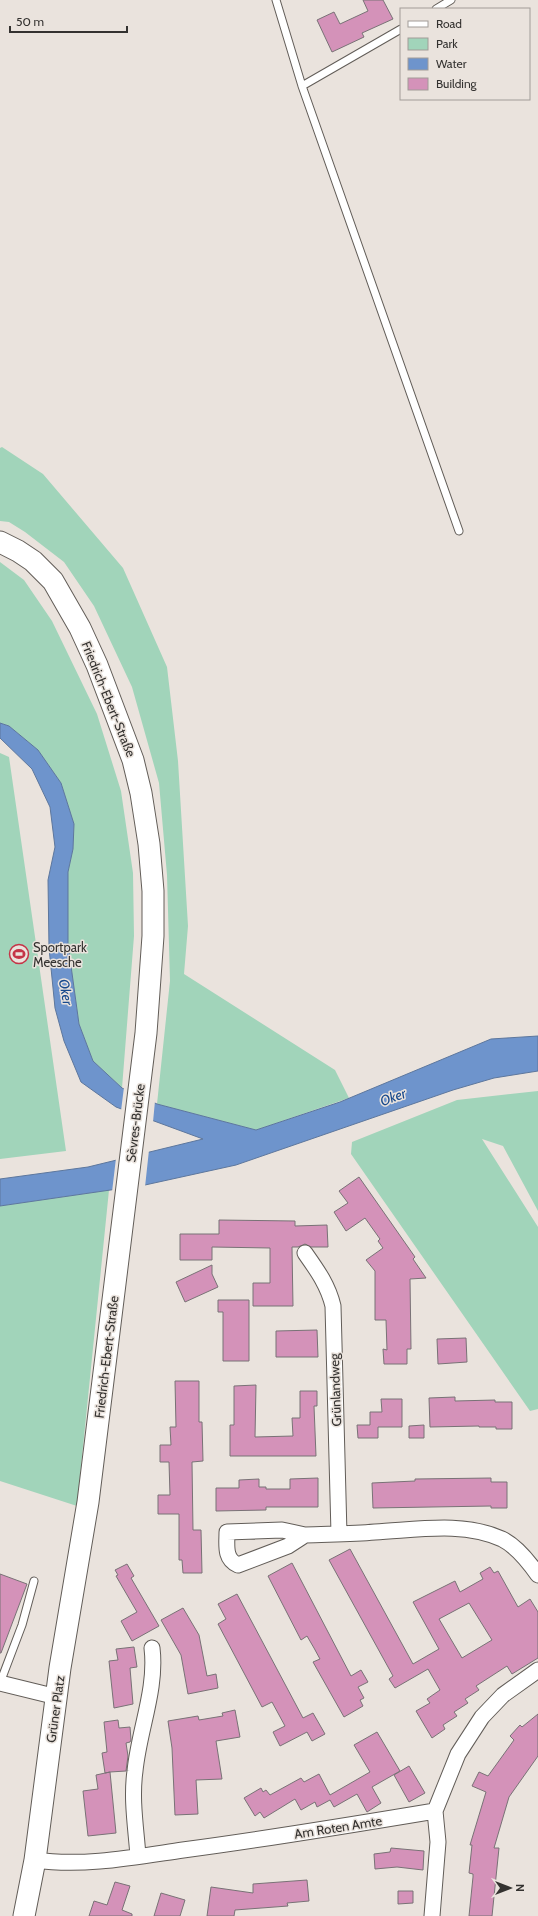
<svg xmlns="http://www.w3.org/2000/svg" width="538" height="1916" font-family="Cabin,sans-serif">
<style>
.green{fill:#a1d4ba}
.water{fill:#6e94cc;stroke:#5d779d}
.pier{fill:#eae3dd}
.building{fill:#d492b9;stroke:#797276;fill-rule:evenodd}
.lines{fill:none;stroke-linecap:round;stroke-linejoin:round}
.lane-casing{stroke:#625d58;stroke-width:9}
.street-casing{stroke:#625d58;stroke-width:17}
.secondary-casing{stroke:#625d58;stroke-width:23}
.lane{stroke:#fff;stroke-width:7}
.street{stroke:#fff;stroke-width:15}
.secondary{stroke:#fff;stroke-width:21}
.labels{text-anchor:middle;dominant-baseline:central;stroke-width:3;stroke-linejoin:round;paint-order:stroke}
.street-label{font-size:13px;fill:#343230;stroke:#eae3dd}
.poi-label{font-size:13px;fill:#343230;stroke:#eae3dd;text-anchor:start}
.water-label{font-size:14px;font-style:italic;fill:#17498c;stroke:#eae3dd}
</style>
<rect width="100%" height="100%" fill="#eae3dd"/>
<!-- green -->
<path class="green" d="M2,447l41,27 80,94 44,99 11,94 10,165 -4,48 151,96 14,28 -93,32 -99,-26 13,-123 -3,-106 -8,-92 -27,-96 -38,-81 -30,-44 -39,-30 -16,-10 -9,-1v-73z
M0,562l24,18 28,41 45,93 24,77 12,82 1,63 -12,152 -29,-27 -14,-37 -11,-80v-72l5,-23 1,-25 -13,-41 -23,-33 -29,-24 -9,-3z
M0,753l9,4 57,394 -66,8z
M538,1091v120l-35,-65 -21,-7 56,88v182l-8,2 -179,-257 1,-12 105,-42z
M109,1190l-32,316 -77,-25v-275z"/>
<!-- water -->
<path class="water" d="M0,723l9,3 29,24 23,33 13,41 -1,25 -5,23v72l11,80 14,37 29,27 35,16 99,26 84,-28 151,-63 47,-3v35l-44,7 -41,12 -217,75 -91,20 -145,21v-27l88,-12 115,-28 -87,-32 -35,-25 -17,-41 -9,-33 -6,-60 -1,-68 7,-33 -5,-40 -18,-38 -32,-31z"/>
<!-- pier -->
<path class="pier" d="M124,1087l31,14 -2,21 -32,-11z
M149,1150l-4,37 -33,5 4,-34z"/>
<!-- building -->
<path class="building" d="M363,0h20l10,19 -31,14 2,4 -32,15 -15,-32 17,-8 6,12 28,-13z
M359,1177l56,80 -2,2 13,19 -16,1 1,70h-4v15h-23l-1,-15 4,1 -1,-30h-11v-49l-9,-11 17,-12 -5,-7 2,-2 -15,-21 -19,13 -12,-19 14,-9 -9,-12z
M219,1220l76,1v5l32,-1 1,22h-17l-6,-3 -7,3h-6l1,59h-40v-23h17v-35l-58,-1v13h-32v-26h39z
M212,1265v9l6,13 -33,15 -9,-20z
M218,1300h31v61h-26v-49h-5z
M317,1330l1,27h-42v-26z
M466,1338l1,24 -29,2 -1,-25z
M175,1381h24v41h3l1,39 -11,1 1,68h8l1,43h-19l-1,-13h-3v-46h-21v-19h12l-1,-33h-9v-17h11l-1,-18h6z
M256,1385l-1,52 38,-1 -1,-18h8v-27h17v15h-3l2,50h-86v-31h4v-39z
M455,1397v4l40,-1v2h17v27h-16v-2h-17v-1l-49,1 -1,-29z
M381,1399h21v28h-24v11h-20l-1,-13h13v-13h12z
M424,1425v13h-15v-12z
M318,1478v29h-52v3l-50,1v-23h23v-8l20,-1v8h7v2h24v-10z
M491,1478v4h16v26h-16v-2l-118,2 -1,-25 43,-2v-2z
M350,1549l63,115 26,-15 -26,-47 42,-21 5,11 23,-13 -3,-6 10,-6 4,6 4,-2 20,36 12,-8 8,13v46l-26,16 -5,-8 -31,20 3,4 -14,9 3,4 -14,9 3,4 -14,9 2,4 -13,9 -16,-27 14,-8 -3,-4 13,-9 -12,-21 -33,19 -6,-9 4,-3 -64,-116zM469,1603l23,37 -30,18 -23,-39z
M292,1563l59,113 10,-6 7,12 -10,5 6,11 -4,2 3,6 -19,11 -31,-55 7,-3 -6,-11 -7,-12 -6,4 -33,-64z
M127,1564l7,12 -3,2 28,48 -27,15 -11,-20 16,-9 -21,-36 2,-1 -3,-5z
M0,1574l27,10 -26,69h-1z
M237,1594l66,124 10,-5 12,21 -13,7 -5,-9 -27,14 -7,-14 12,-6 -13,-24 -10,5 -44,-83 8,-5 -8,-15z
M183,1608l16,27 8,41 9,-2 2,14 -30,6 -7,-39 -20,-35z
M134,1647l3,20 -7,1 3,36 -19,4 -5,-47 9,-1 -2,-11z
M235,1710l5,27 -24,4 6,38 -26,1 2,34 -23,1 -3,-67 -4,-27 30,-5 1,4 24,-4 -1,-3z
M538,1714v42l-29,41 -15,51h5l-7,68h-23l4,-39v-3l-4,-1 3,-28h-2l16,-53 -14,-6 7,-14 9,4 26,-36 -4,-4 10,-11 2,2z
M118,1720l1,8 11,-1 1,13 -1,2 -4,1 2,13 -2,15 -16,1 6,61 -28,3 -5,-45 15,-2 -2,-14 14,-3 -5,1 -3,-20 5,-1 -3,-30z
M377,1732l23,39 -28,16 9,16 -14,9 -10,-18 -23,13 -4,-7 -13,7 -2,-5 -14,8 -6,-11 -31,19 -4,-6 -5,4 -11,-18 17,-10 2,4 3,-2 4,5 31,-17 3,4 15,-8 11,21 40,-23 -16,-27z
M409,1766l16,27 -16,9 -15,-27z
M391,1848l33,3 -1,19 -26,-3 -22,2 -1,-15 16,-2z
M307,1880l2,21 -22,2 1,3 -53,4 -1,6h-27l4,-29 42,6v-9z
M115,1882l15,4 -8,24 10,4v2h-43l5,-15 13,4z
M398,1891h15v12l-15,1z
M161,1893l24,7 -5,16h-26z"/>
<g class="lines">
<defs>
<path id="lane" d="M276,0l26,86 157,445
M436,9l15,-9
M302,86l99,-57
M0,1683l22,-58 12,-44"/>
<path id="street" d="M305,1253c12,17 23,32 28,53l6,228
M305,1535l-23,-5 -55,2c0,13 -3,27 11,33l50,-19 17,-11c23,-1 47,-1 70,-3 41,-2 88,-11 127,7 14,7 27,23 36,36
M0,1683l57,14
M138,1856c-2,-28 -7,-57 -3,-85 4,-41 22,-82 17,-123
M35,1860c49,7 100,-3 148,-10 84,-11 168,-25 252,-39
M432,1916l6,-74 -3,-31 23,-57 24,-37 21,-22 35,-25"/>
<path id="secondary" d="M0,542l18,9 15,10 20,20 27,47 17,37 36,95 8,33 8,51 4,47v45l-7,97 -58,469 -28,166 -25,192 -11,56"/>
</defs>
<!-- lane casing -->
<use href="#lane" class="lane-casing"/>
<!-- street casing -->
<use href="#street" class="street-casing"/>
<!-- secondary casing -->
<use href="#secondary" class="secondary-casing"/>
<!-- lane -->
<use href="#lane" class="lane"/>
<!-- street -->
<use href="#street" class="street"/>
<!-- secondary -->
<use href="#secondary" class="secondary"/>
</g>
<!-- icons -->
<defs>
<symbol id="stadium-ring" viewBox="-11 -11 22 22"><circle r="9.5" fill="#eae3dd" stroke="#c53447" stroke-width="1.5"/><path d="M0-5a6.5 5 0 1 0 0 10a6.5 5 0 1 0 0-10ZM-3.5-1.8h7v3.6h-7Z" fill="#c53447"/></symbol>
</defs>
<g fill-rule="evenodd">
<use href="#stadium-ring" x="8" y="943" width="22" height="22"/>
</g>
<g class="labels">
<!-- street labels -->
<g class="street-label">
<text transform="translate(109 699) rotate(68)">Friedrich-Ebert-Straße</text>
<text transform="translate(135 1123) rotate(-83)">Sèvres-Brücke</text>
<text transform="translate(106 1357) rotate(-83)">Friedrich-Ebert-Straße</text>
<text transform="translate(335 1390) rotate(-92)">Grünlandweg</text>
<text transform="translate(55 1709) rotate(-82)">Grüner Platz</text>
<text transform="translate(338 1827) rotate(-9)">Am Roten Amte</text>
</g>
<!-- poi labels -->
<g class="poi-label">
<text x="33" y="947">Sportpark<tspan x="33" dy="15">Meesche</tspan></text>
</g>
<!-- water labels -->
<g class="water-label">
<text transform="translate(66 992) rotate(80)">Oker</text>
<text transform="translate(393 1097) rotate(-20)">Oker</text>
</g>
</g>
<!-- legend -->
<rect x="400" y="8" width="130" height="92" fill="#eae3dd" stroke="#a19c98"/>
<rect x="408" y="21" width="20" height="6" fill="#ffffff" stroke="#a19c98"/>
<text x="436" y="28" font-size="12" fill="#343230">Road</text>
<rect x="408" y="38" width="20" height="12" fill="#a1d4ba" stroke="#a19c98"/>
<text x="436" y="48" font-size="12" fill="#343230">Park</text>
<rect x="408" y="58" width="20" height="12" fill="#6e94cc" stroke="#a19c98"/>
<text x="436" y="68" font-size="12" fill="#343230">Water</text>
<rect x="408" y="78" width="20" height="12" fill="#d492b9" stroke="#a19c98"/>
<text x="436" y="88" font-size="12" fill="#343230">Building</text>
<!-- north arrow -->
<g transform="translate(510 1888) rotate(90)" stroke="#eae3dd" stroke-width="3" paint-order="stroke">
<path d="M0-3L7 15L0 10L-7 15Z" fill="#343230"/>
<text y="-6" font-size="11" font-weight="bold" text-anchor="middle" fill="#343230">N</text>
</g>
<!-- scale -->
<path d="M10 26v6h117v-6" fill="none" stroke="#343230" stroke-width="2"/>
<text x="16" y="26" font-size="12" fill="#343230" stroke="#eae3dd" stroke-width="3" paint-order="stroke">50 m</text>
</svg>
